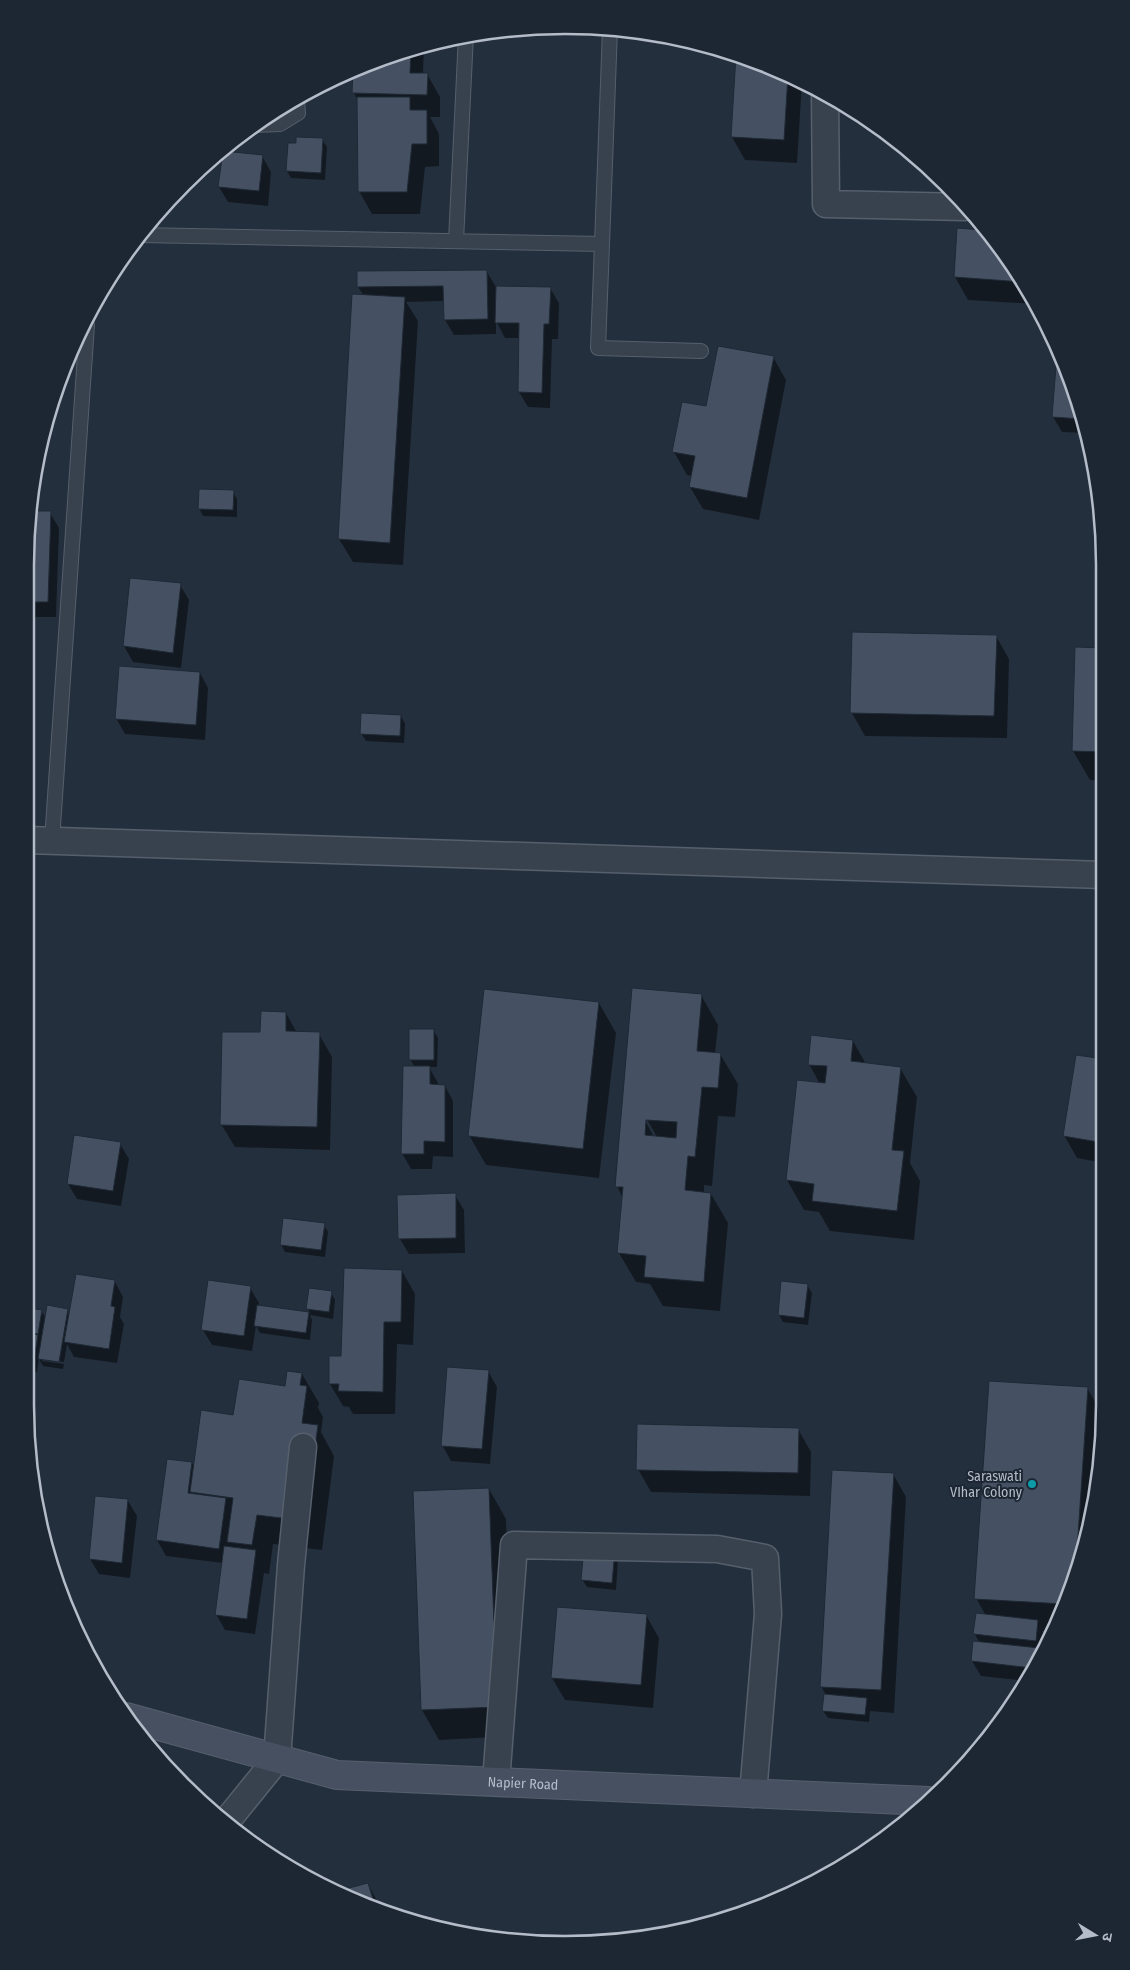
<svg xmlns="http://www.w3.org/2000/svg" width="1130" height="1970" font-family="'Fira Sans Condensed','Noto Sans Devanagari',sans-serif">
<style>
.shadow{fill:#0007;fill-rule:evenodd}
.building{fill:#455162;stroke:#1f2835;fill-rule:evenodd}
.lines{fill:none;stroke-linecap:round;stroke-linejoin:round}
.lane-casing{stroke:#565f6c;stroke-width:16}
.street-casing{stroke:#565f6c;stroke-width:29}
.secondary-casing{stroke:#565f6c;stroke-width:30}
.lane{stroke:#38414e;stroke-width:14}
.street{stroke:#38414e;stroke-width:26}
.secondary{stroke:#465061;stroke-width:28}
.culture-dot{fill:#0f9aa8;stroke:#1d2633;stroke-width:2}
.labels{text-anchor:middle;dominant-baseline:central;stroke-width:4;stroke-linejoin:round;paint-order:stroke}
.poi-label{font-size:14px;fill:#b4bcc9;stroke:#1d2633;text-anchor:end}
.street-label{font-size:14px;fill:#b4bcc9;stroke:#1d2633}
.rim{fill:none;stroke:#b4bcc9;stroke-width:2.5}
</style>
<rect width="100%" height="100%" fill="#242f3e"/>
<!-- shadow -->
<path class="shadow" d="M424,46l-1,28h4l13,23v20h-10l9,17v32l-14,1 -5,47h-48l-13,-23 -1,-90 -4,-8v-25z
M737,56l34,10 31,16 -5,81 -52,-3 -13,-23z
M322,140l5,7 -2,33 -34,-2 -4,-7z
M222,152l40,4 9,16 -3,34 -40,-4 -9,-15z
M958,229l25,2 50,64 4,9 -69,-4 -13,-23z
M487,272l9,15 54,1 9,15 -1,36h-6l-2,69 -22,-1 -9,-15 1,-54h-15l-9,-17v13l-42,1 -9,-15v-19l-39,1 12,19 -15,244 -50,-3 -14,-23 25,-243 -6,-9z
M773,357l13,23 -27,140 -56,-11 -13,-22 2,-11 -5,-1 -13,-23 33,-44z
M1057,367l9,1 10,24 9,41 -23,-1 -9,-15z
M51,403v12h-2z
M233,492l4,7v18l-34,-1 -4,-8z
M30,512l20,1 9,15 -3,89h-29l-1,-88z
M180,585l9,15 -8,68 -48,-6 -9,-16z
M996,636l13,23 -2,79 -142,-2 -13,-23z
M1104,649v132l-14,-1 -17,-29z
M200,673l8,15 -3,52 -80,-6 -9,-16z
M401,716l4,8 -1,19 -38,-2 -5,-8z
M634,989l67,6 17,30 -3,29h5l18,30 -3,33 -17,-1 -6,70 -8,-1v8l7,1 17,29 -8,88 -57,-5 -13,-22 -14,-2 -17,-29 4,-55 -6,-12zM644,1114l13,23h-3l-12,-22z
M599,1003l17,30 -17,145 -113,-13 -17,-30z
M286,1013l11,20 22,1 13,23 -2,93 -95,-3 -14,-23 41,-90z
M434,1031l4,7 -1,29h-8l9,16v3h7l8,15v56l-20,-1 -1,13h-21l-9,-16 13,-86 -5,-8z
M853,1041l13,23 34,4 17,29 -7,66 10,18 -6,59 -84,-9 -11,-19 -15,-2 -17,-30 11,-99 22,3 -11,-20z
M1104,1060v103l-27,-5 -13,-23z
M120,1144l9,15 -8,47 -44,-7 -9,-15z
M28,1160l4,5 -3,11z
M455,1195l9,15 1,43 -56,1 -9,-15z
M324,1225l4,7 -3,25 -40,-5 -4,-8z
M402,1271l13,23 -2,51 -16,-1 -2,70h-42l-4,-7 -6,-1 -13,-22 13,-27z
M115,1282l8,15 -3,20 4,7 -7,39 -43,-6 -7,-13 -3,18 -22,-4v3l22,3 -1,5 -20,-3 -4,-7 -2,13 -8,-1v-62l12,2 5,7 21,-8 3,5z
M807,1285l5,8 -4,32 -25,-3 -4,-7z
M250,1288l9,15 -1,3 52,7 -3,-5 24,-15 4,7 -2,19 -23,-4 2,5 -2,20 -50,-7 -4,-7 -4,25 -40,-6 -9,-15z
M488,1371l9,16 -7,77 -39,-3 -9,-16z
M302,1374l17,29 -1,5 5,9 -2,15 13,24 -12,94 -49,-6 -4,30 -5,-1 -9,61 -30,-4 -9,-16 7,-51 -57,-7 -9,-16 11,-80 24,3 3,6 39,-53 52,-29z
M1087,1388l17,29v9l-2,22 -26,131 -26,52h-8l4,6 -1,4 -19,40 -45,-5 -9,-15 8,-18 -6,-10 12,-17 -10,-18z
M798,1429l13,23 -1,44 -159,-4 -13,-23z
M893,1474l13,23 -12,216 -24,-2 -1,11 -41,-4 -5,-7 3,-16 -5,-9z
M489,1489l17,30 8,217 -75,4 -17,-30 -8,-218z
M128,1501l9,15 -7,62 -31,-4 -9,-15z
M585,1548l33,10 -2,32 -29,-3 -5,-8z
M646,1615l13,23 -6,70 -88,-8 -13,-22z
M159,1760l12,2 15,27 -3,-2z
M368,1884l14,26 -46,-17z"/>
<!-- building -->
<path class="building" d="M411,50l-1,23h18l-1,22 -75,-2 1,-24z
M736,55l35,11 17,9 -4,65 -53,-3z
M357,97h53v13h17v34h-15l-5,48h-49z
M296,137l27,1 -2,35 -35,-2 2,-28h8z
M223,151l40,4 -4,36 -41,-4z
M957,228l25,2 40,52 -68,-5z
M487,270l1,49 -44,1 -1,-34 -86,1v-16z
M496,286l55,1 -2,37h-5l-2,69 -24,-1 1,-69h-24z
M352,294l53,3 -15,246 -52,-4z
M718,346l56,10 -27,142 -58,-11 6,-31 -23,-4 10,-50 24,4z
M1056,366l9,1 11,25 6,27 -30,-2z
M199,489l35,1 -1,20 -35,-1z
M30,511h21l-3,91h-22v-73z
M130,578l51,5 -8,70 -50,-7z
M852,632l145,3 -3,81 -144,-3z
M1075,647l29,1v104l-32,-1z
M119,666l81,6 -4,53 -81,-6z
M361,713l40,2 -1,21 -40,-2z
M632,988l70,6 -5,57 24,2 -3,35 -16,-1 -7,70 -7,-1 -3,34 26,3 -7,89 -60,-5 2,-21 -29,-3 6,-66h-8zM646,1120l31,2 -1,16 -31,-3z
M484,989l115,13 -16,147 -115,-13z
M261,1011l25,1v19l34,1 -3,95 -97,-2 2,-93h38z
M409,1029h25v31h-25z
M811,1035l42,5 -2,21 50,6 -9,83 12,1 -7,60 -85,-10 2,-17 -28,-4 11,-100 28,3 2,-17 -19,-1z
M1076,1055l28,4v84l-41,-7z
M403,1066h27v18l15,1v57l-21,-1v13h-23z
M74,1135l47,7 -8,49 -46,-7z
M456,1193v45l-58,1 -1,-44z
M283,1218l42,5 -4,27 -41,-5z
M344,1268l58,2 -1,52h-17l-1,70 -45,-1 1,-7h-10v-28h12z
M76,1274l39,6 -4,26 4,1 -6,42 -45,-7z
M208,1280l43,6 -7,50 -43,-6z
M781,1281l27,3 -4,34 -26,-3z
M309,1288l23,3 -3,21 -23,-3z
M47,1305l21,4 -9,53 -21,-3z
M257,1305l52,7 -3,21 -52,-7z
M29,1308l13,2 -4,24 -9,-2z
M29,1333l9,2 -5,30 -4,-1z
M447,1367l42,3 -7,79 -41,-3z
M287,1371l15,2 -2,12 7,1 -5,37 16,2 -13,96 -48,-6 -5,30 -25,-3 6,-44 -43,-6 11,-82 32,5 6,-36 46,7z
M989,1381l99,6 -13,194 -11,23 -90,-5z
M637,1424l162,4 -1,45 -162,-3z
M167,1459l25,3 -4,31 38,5 -7,51 -63,-9z
M832,1470l62,3 -13,217 -61,-3z
M489,1488l8,219 -76,3 -8,-219z
M95,1496l33,3 -6,64 -33,-4z
M224,1546l32,4 -9,69 -32,-4z
M584,1547l31,3 -3,33 -31,-3z
M557,1607l90,7 -6,71 -90,-7z
M976,1613l62,7 -2,21 -63,-7z
M973,1641l66,7 -1,8 -6,12 -61,-7z
M824,1694l43,4 -2,17 -43,-4z
M158,1758l14,3 -2,10 8,1 -1,7z
M368,1883l8,25 -42,-16z"/>
<g class="lines">
<defs>
<path id="lane" d="M254,125l26,-1 18,-11 -1,-14
M140,235l462,9 -4,104 103,3
M456,241l10,-206
M602,244l8,-215
M52,841l35,-516"/>
<path id="street" d="M825,94l1,110 139,3
M27,840l1077,35
M496,1782l18,-237 203,4 48,9 3,56 -15,180
M226,1822l51,-63 14,-194 12,-118"/>
<g id="secondary">
<path id="s1" d="M126,1717l211,58 591,26"/>
</g>
</defs>
<!-- lane casing -->
<use href="#lane" class="lane-casing"/>
<!-- street casing -->
<use href="#street" class="street-casing"/>
<!-- secondary casing -->
<use href="#secondary" class="secondary-casing"/>
<!-- lane -->
<use href="#lane" class="lane"/>
<!-- street -->
<use href="#street" class="street"/>
<!-- secondary -->
<use href="#secondary" class="secondary"/>
</g>
<!-- markers -->
<circle class="culture-dot" cx="1032" cy="1484" r="5"/>
<g class="labels">
<!-- poi labels -->
<g class="poi-label">
<text x="1022" y="1476">Saraswati<tspan x="1022" dy="16">VIhar Colony</tspan></text>
</g>
<!-- street labels -->
<g class="street-label">
<text stroke="none"><textPath href="#s1" startOffset="405">Napier Road</textPath></text>
</g>
</g>
<!-- crop -->
<path d="M0 0H1130V1970H0ZM565 34H565A531 531 0 0 1 1096 565V1405A531 531 0 0 1 565 1936H565A531 531 0 0 1 34 1405V565A531 531 0 0 1 565 34Z" fill="#1d2633" fill-rule="evenodd"/>
<path class="rim" d="M565 34H565A531 531 0 0 1 1096 565V1405A531 531 0 0 1 565 1936H565A531 531 0 0 1 34 1405V565A531 531 0 0 1 565 34Z"/>
<!-- north arrow -->
<g transform="translate(1095 1935) rotate(100)" stroke="#1d2633" stroke-width="4" paint-order="stroke">
<path d="M0-4L9 19L0 12L-9 19Z" fill="#b4bcc9"/>
<text y="-8" font-size="14" font-weight="bold" text-anchor="middle" fill="#b4bcc9">उ</text>
</g>
</svg>
